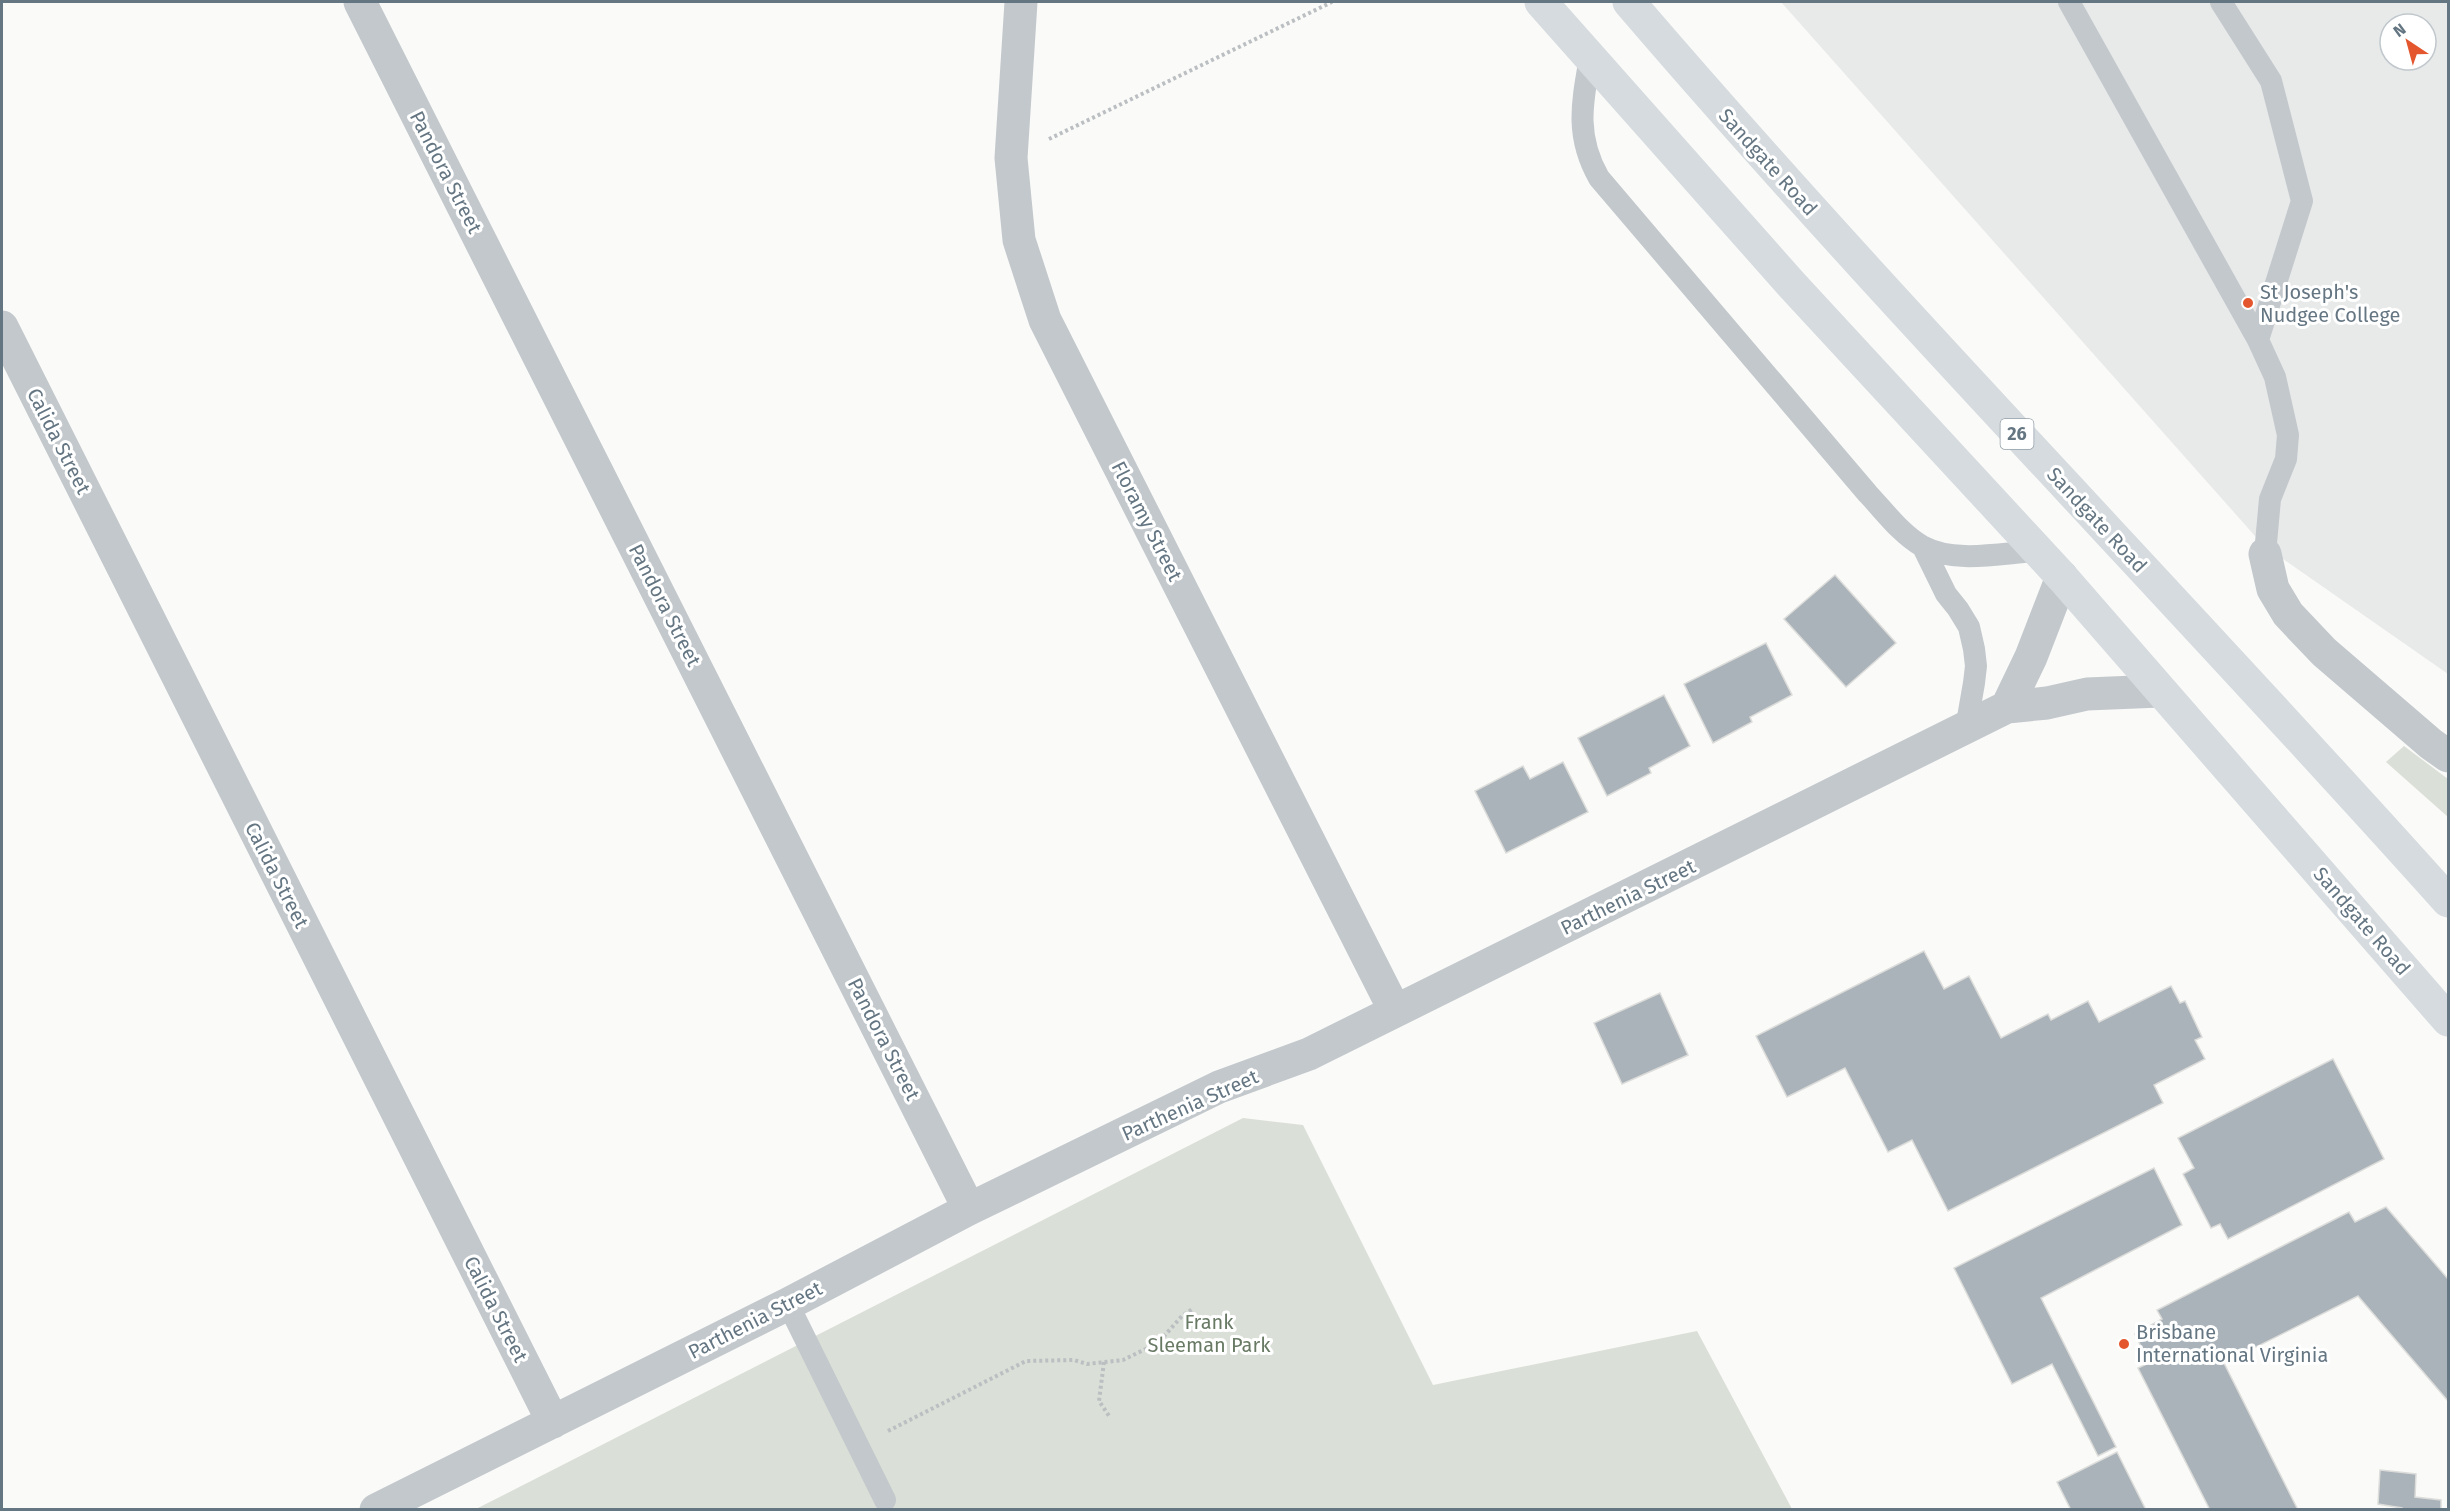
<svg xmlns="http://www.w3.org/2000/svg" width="2450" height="1511" font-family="'Fira Sans',sans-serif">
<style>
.built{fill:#e8e9e9;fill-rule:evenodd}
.green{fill:#dadfd7}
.building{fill:#aab3b9;stroke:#dcdcda;stroke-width:1.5}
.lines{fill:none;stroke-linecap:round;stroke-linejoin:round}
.path{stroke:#bbbfc2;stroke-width:4;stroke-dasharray:3 3;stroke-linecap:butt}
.service{stroke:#c3c8cc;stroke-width:22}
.minor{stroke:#c3c8cc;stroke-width:33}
.trunk{stroke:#d6dbdf;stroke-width:33}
.poi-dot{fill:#e4572e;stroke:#fff;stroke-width:2}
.labels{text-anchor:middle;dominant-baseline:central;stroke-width:6;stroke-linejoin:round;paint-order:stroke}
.shield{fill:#fff;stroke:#939fa8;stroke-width:1.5}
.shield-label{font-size:18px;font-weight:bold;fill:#657683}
.street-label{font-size:20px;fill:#657683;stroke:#fff}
.poi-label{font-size:20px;fill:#657683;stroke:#fff;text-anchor:start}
.park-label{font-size:20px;fill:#687a64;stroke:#fff}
</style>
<rect width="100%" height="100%" fill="#fafaf8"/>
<!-- built -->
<path class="built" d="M1781,2h667v672l-185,-129zM2390,24h36v36h-36z"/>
<!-- green -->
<path class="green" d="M2404,746l44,33v38l-62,-55z
M1243,1118l60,7 130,260 264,-54 95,178 -1318,1z"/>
<!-- building -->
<path class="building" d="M1835,575l61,68 -50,44 -62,-68z
M1766,643l26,52 -42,22 2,5 -39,21 -29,-59z
M1664,695l26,51 -41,22 2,5 -44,23 -29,-58z
M1563,762l25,50 -82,41 -31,-62 48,-25 7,13z
M1924,951l20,38 25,-13 32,62 47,-24 3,6 37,-19 11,21 72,-36 9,17 5,-2 17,36 -7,3 10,19 -51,26 9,18 -215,108 -36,-71 -24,12 -43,-84 -58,29 -31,-61z
M1660,993l28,62 -66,29 -28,-61z
M2333,1059l51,100 -156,80 -8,-15 -9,4 -28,-54 11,-6 -16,-30z
M2154,1168l28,57 -141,73 75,149 -18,9 -46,-92 -40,20 -58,-116z
M2386,1207l62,72v122l-90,-105 -134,67 74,147h-88l-72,-142 11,-5 -14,-29 27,-15 -5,-9 192,-98 6,10z
M2117,1452l29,58h-75l-14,-28z
M2380,1470l36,4 -1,23 26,3v10h-39v-2l-24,-4z"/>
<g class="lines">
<!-- path -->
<path class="path" d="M1049,139l283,-137
M1104,1362l-5,39 10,15
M888,1431l138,-70 48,-1 13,4 36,-4 35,-17 24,-27 12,-8"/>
<!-- service -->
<path class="service" d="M2069,2l189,338 17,37 13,58 -2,24 -16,40 -5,55
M2221,2l50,79 31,120 -44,139
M1590,58c-8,45 -15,78 9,120l269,316c17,18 33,40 54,52 33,18 79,7 115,5
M1923,547l23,47 12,15 11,18 5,22 2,17 -2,17 -8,46
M788,1304l97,196"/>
<!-- minor -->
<path class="minor" d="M360,2l609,1207
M1021,2l-10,156 8,82 26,80 350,691
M2,327l551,1095
M2265,554l8,35 15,25 36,38 107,92 17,12
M2007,707l24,-50 31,-80
M376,1510l412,-206 181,-95 250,-122 90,-33 698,-347 40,-4 40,-9 73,-3"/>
<!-- trunk -->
<path class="trunk" d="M1541,2l251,283 270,292 386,443
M1629,2c264,308 549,597 819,899"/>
</g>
<!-- markers -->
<g class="poi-dot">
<circle cx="2248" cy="303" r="6"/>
<circle cx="2124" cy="1344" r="6"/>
</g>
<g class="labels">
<!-- shield labels -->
<rect class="shield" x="2000.5" y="419" width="33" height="30" rx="4.5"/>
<g class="shield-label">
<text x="2017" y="434">26</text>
</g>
<!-- street labels -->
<g class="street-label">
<text transform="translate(1768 162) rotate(48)">Sandgate Road</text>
<text transform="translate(446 172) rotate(63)">Pandora Street</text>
<text transform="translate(59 441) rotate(63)">Calida Street</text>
<text transform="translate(2097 520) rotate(47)">Sandgate Road</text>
<text transform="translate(1147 521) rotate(63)">Floramy Street</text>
<text transform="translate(665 605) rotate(63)">Pandora Street</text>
<text transform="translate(277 875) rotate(63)">Calida Street</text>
<text transform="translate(1628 897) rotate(-26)">Parthenia Street</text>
<text transform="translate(2362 921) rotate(49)">Sandgate Road</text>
<text transform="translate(884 1039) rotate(63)">Pandora Street</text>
<text transform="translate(1190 1105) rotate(-24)">Parthenia Street</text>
<text transform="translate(496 1309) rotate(63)">Calida Street</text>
<text transform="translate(755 1320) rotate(-27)">Parthenia Street</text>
</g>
<!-- poi labels -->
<g class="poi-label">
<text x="2260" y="292">St Joseph's<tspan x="2260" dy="23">Nudgee College</tspan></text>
<text x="2136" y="1332">Brisbane<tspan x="2136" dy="23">International Virginia</tspan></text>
</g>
<!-- park labels -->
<g class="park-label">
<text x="1209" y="1322">Frank<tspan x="1209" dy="23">Sleeman Park</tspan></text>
</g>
</g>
<!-- border -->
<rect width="2450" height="1511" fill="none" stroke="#657683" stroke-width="6"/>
<!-- north arrow -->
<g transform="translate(2408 42) rotate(324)"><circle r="28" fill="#ffffff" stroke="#c1c8cd" stroke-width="1.5"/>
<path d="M0-4.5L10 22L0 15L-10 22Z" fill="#e4572e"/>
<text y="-9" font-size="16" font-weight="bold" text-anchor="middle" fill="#657683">N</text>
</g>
</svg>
